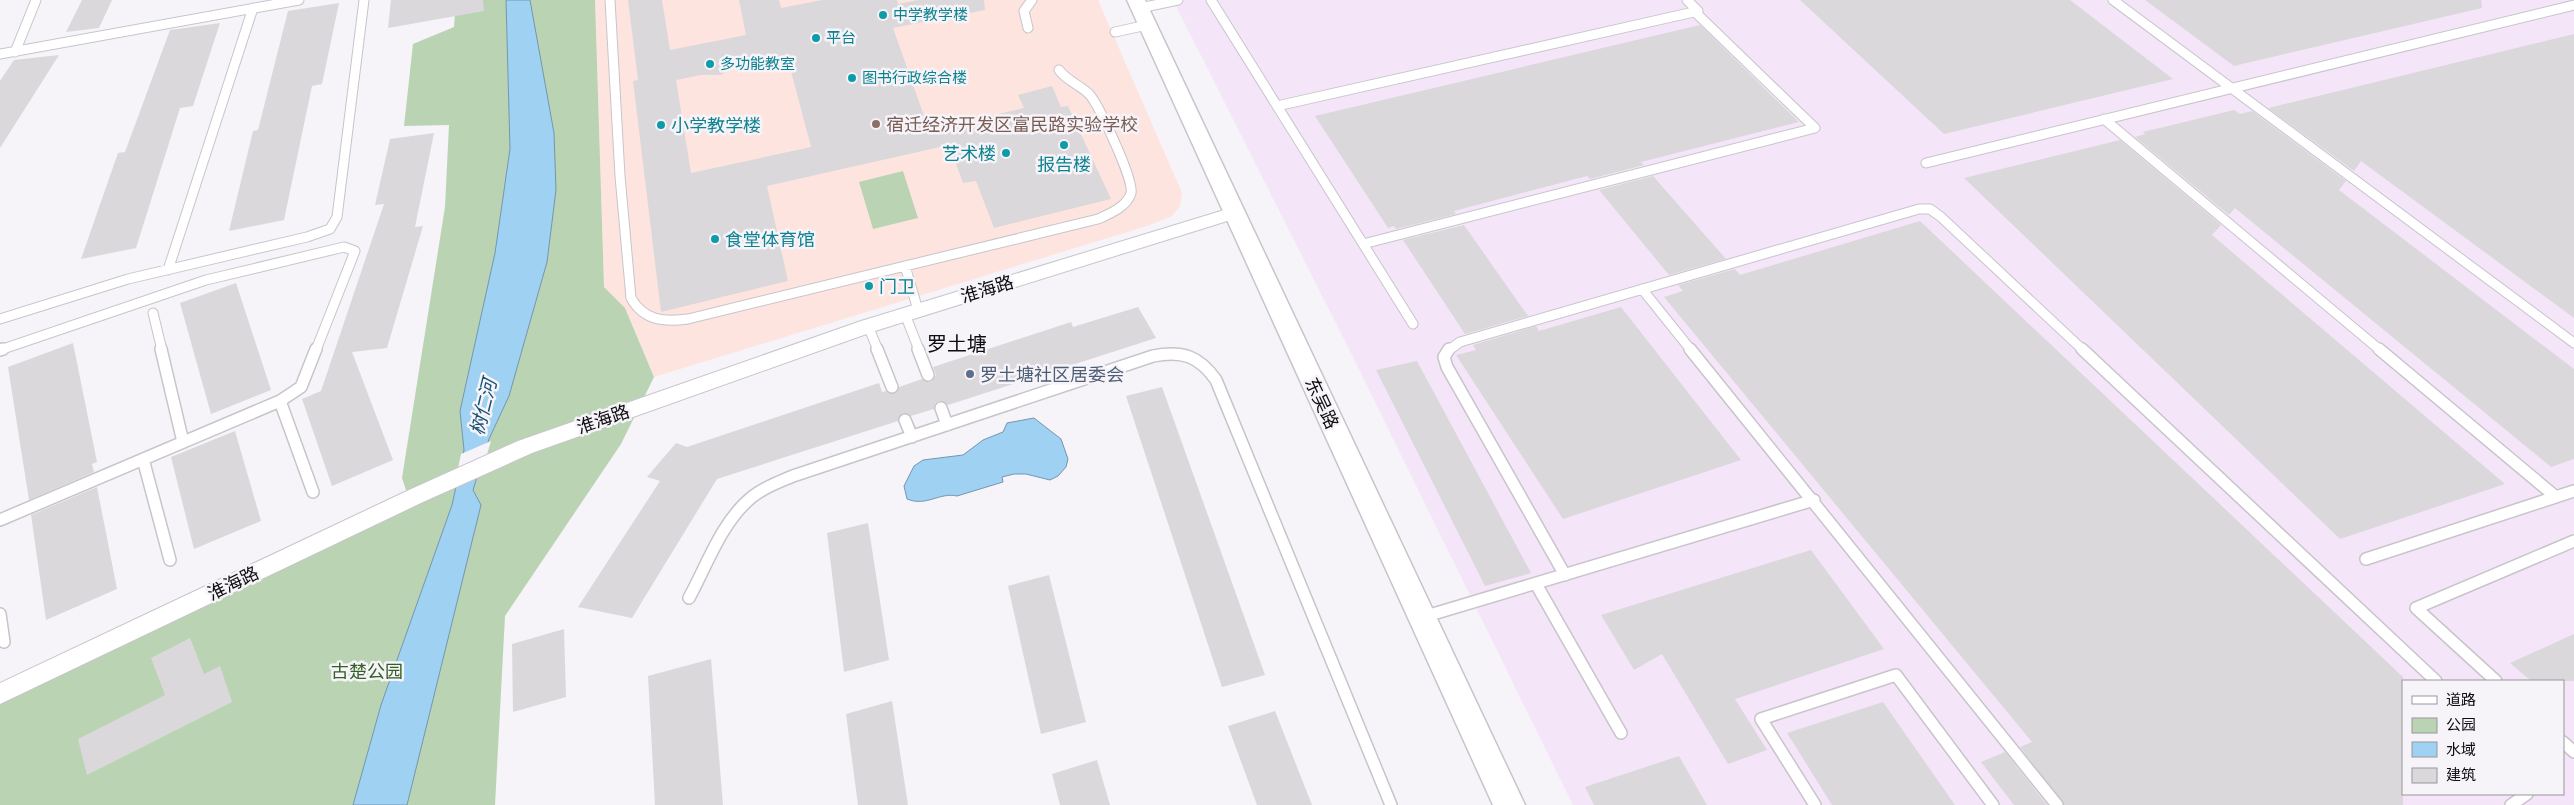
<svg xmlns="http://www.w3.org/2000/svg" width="2574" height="805" font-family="Raleway,'Noto Sans SC',sans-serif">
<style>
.industrial{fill:#f4e5f8;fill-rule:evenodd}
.education{fill:#fee4df}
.green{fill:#bad3b3}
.water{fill:#9fd1f3;stroke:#7496af}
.pier{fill:#f6f3f9}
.building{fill:#dbd8dc;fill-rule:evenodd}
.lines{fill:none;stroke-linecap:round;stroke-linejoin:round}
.service-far1-casing{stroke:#c7c5ca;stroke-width:11}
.service-casing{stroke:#c7c5ca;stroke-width:14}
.minor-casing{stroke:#c7c5ca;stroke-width:2}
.tertiary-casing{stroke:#c7c5ca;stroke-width:3}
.service-far1{stroke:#fff;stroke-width:9}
.service{stroke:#fff;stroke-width:11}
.minor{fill:#fff;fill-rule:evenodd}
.tertiary{fill:#fff;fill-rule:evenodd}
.culture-dot{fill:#0f9aa8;stroke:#f6f3f9;stroke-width:2}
.education-dot{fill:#8d6e63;stroke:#f6f3f9;stroke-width:2}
.service-dot{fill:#5c6f8a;stroke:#f6f3f9;stroke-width:2}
.labels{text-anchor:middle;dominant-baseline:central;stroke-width:5;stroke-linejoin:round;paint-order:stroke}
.far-culture-label{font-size:15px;fill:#0d838f;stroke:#f6f3f9;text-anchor:start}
.education-label{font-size:18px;fill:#785e54;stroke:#f6f3f9;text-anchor:start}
.culture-label{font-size:18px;fill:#0d838f;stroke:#f6f3f9;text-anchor:start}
.street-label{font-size:18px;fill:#0e0d0f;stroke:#f6f3f9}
.service-label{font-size:18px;fill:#4e5e75;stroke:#f6f3f9;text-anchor:start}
.park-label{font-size:18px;fill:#336026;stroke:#f6f3f9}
.water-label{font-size:19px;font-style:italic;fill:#165172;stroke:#f6f3f9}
.quarter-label{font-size:20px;fill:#0e0d0f;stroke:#f6f3f9}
</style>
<rect width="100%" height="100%" fill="#f6f3f9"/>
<!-- industrial -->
<path class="industrial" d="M1173,0h1401v805h-1001l-220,-448zM2403,681h160v113h-160z"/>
<!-- education -->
<path class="education" d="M595,0h503l84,193 -2,13 -8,10 -25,10 -493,151 -29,-69 -21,-21z"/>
<!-- green -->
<path class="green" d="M456,0h139l9,287 21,21 29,69 -33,67 -116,172 -10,189h-495v-105l411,-195 -9,-27 43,-271 4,-82 -45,1 9,-82 41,-17z
M903,171l15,47 -45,11 -14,-47z"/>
<!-- water -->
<path class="water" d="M506,0h24l24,133 2,57 -9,72 -38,134 -20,43 -16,51 8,15 -74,300h-54l28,-100 71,-200 12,-55 -4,-39 35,-158 15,-104z
M1034,418l27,21 7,20 -2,8 -8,9 -8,4 -24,-6h-12l-12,3 1,5 -46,14c-18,-4 -30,11 -50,3l-3,-13 10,-20 9,-6 40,-5 20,-15 20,-8 4,-9z"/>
<!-- pier -->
<path class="pier" d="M491,441l-10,34 -27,11 7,-32z"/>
<!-- building -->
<path class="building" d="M82,0h30l-13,28 -33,4z
M391,0h92l1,11 -96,17z
M628,0h34l8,50 76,-15 -7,-35h40l2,8 41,-8h75l1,4 20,-4h66l1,10 -92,18 36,102 95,-22 -6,-13 34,-9 9,21 7,-1 43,93 -117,29 -18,-47 -13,2 -14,-38 -182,41 21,95 -127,31 -28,-231 5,-1zM787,56l24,91 -120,26 -15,-93 25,-5h20l12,-7z
M1800,0h270l103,79 -229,55z
M2145,0h336l1,8 -248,58z
M339,3l-17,81 -10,2 -28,134 -55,11 24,-100 5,-1 30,-119z
M220,23l-27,83 -13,2 -44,140 -55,11 37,-106 7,-1 45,-122z
M1700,25l99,97 -158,40 3,3 -54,14 -3,-3 -133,35 2,3 -60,15 -2,-3 -6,2 -73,-112z
M2574,34v284l-213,-157 -7,10 -86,-63z
M59,55l-59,93v-67l14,-21z
M2234,110l6,4 12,-3 94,70 -7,9 235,179v90l-23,8 -316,-259 -6,7 -94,-78 10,-3 -2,-2z
M434,133l-19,94 8,-1 -36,122 -35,4 41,108 -61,26 -30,-87 19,-8 63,-187 -9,1 15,-66z
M2120,140l101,85 -9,10 293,249 -165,55 -376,-361z
M1653,176l73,83 -57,16 -70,-85z
M1920,221l483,456v128h-339l-44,-58 12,-5 -368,-445 19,-6 -5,-6 57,-16 5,6z
M1464,225l64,91 -63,18 -62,-94z
M236,283l35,107 -60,24 -31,-111z
M1138,307l18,31 -208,67 -9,-4 -4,3 -1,5 -23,7 -8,-3 -5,8 -181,58 -85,139 -54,-11 82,-126 -13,-4 29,-34 11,4 192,-64 3,9 4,-1 8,3 5,-7 23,-8 9,3 5,-7 -3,-8 138,-45 2,5z
M1621,307l120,153 -178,59 -107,-164 20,-5 -3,-5 63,-19 3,5z
M73,343l24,119 -5,2 2,8 -65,28 -21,-133z
M1417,361l114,212 -46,13 -109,-216z
M1162,387l103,288 -43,12 -96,-291z
M235,431l26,90 -67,28 -23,-92z
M97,487l20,102 -71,31 -15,-105z
M868,523l21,137 -45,12 -17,-139z
M1811,550l73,99 -149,50 32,51 -39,14 -66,-110 -28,16 -33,-55z
M1049,575l37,147 -45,12 -33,-148z
M564,629l2,68 -53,15 -1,-68z
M2574,634v47h-43l-21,-18z
M190,638l14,36 16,-8 12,36 -145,73 -9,-36 87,-44 -14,-37z
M711,659l12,146h-68l-7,-129z
M892,701l16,104h-50l-12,-91z
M1883,702l72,103h-123l-45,-72z
M1275,711l37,94h-55l-29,-79z
M2005,752l42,53h-33l-33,-43z
M1679,756l28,49h-113l-9,-18z
M1097,760l13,45h-50l-8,-31z"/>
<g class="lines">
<defs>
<path id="service-far1" d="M610,0l10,176 11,122c13,23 33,24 57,21l410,-100c11,-5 29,-12 33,-26 3,-13 -32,-88 -42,-99 -9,-9 -22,-13 -30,-24
M1211,0l202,324
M2113,0l461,343
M1140,8l38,-8
M1028,28l-4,-17 8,-11
M1115,32l32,-7
M15,52l21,-52
M0,54l299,-54
M1277,106l421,-95 -11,-11
M2104,119l276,231
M1926,163l648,-158
M1363,244l452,-116 -120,-116
M905,266l13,44
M168,270l85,-262
M1642,289l49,61
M153,313l9,37
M905,314l14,36
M0,319l128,-40 179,-42 23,-8 7,-12 27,-217
M868,326l10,24
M0,350l206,-70 138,-33 11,4 -39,99
M1449,350l11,-8 459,-133h11l11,8 142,133"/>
<path id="service" d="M161,349l22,93
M877,349l15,38
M918,349l10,26
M1449,349l-5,8 3,10 118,208
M1690,349l367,456
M2082,349l354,332
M2379,349l177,148
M0,350l3,-1
M280,401l33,91
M941,408l6,17
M905,420l7,17
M143,459l27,101
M0,520l280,-119 21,-14 15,-38
M2366,559l208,-68
M1536,584l85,149
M689,598c18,-33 33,-77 63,-101 12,-10 27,-15 41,-21l360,-120c29,-6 46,0 63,24l175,425
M0,614l4,28
M1423,617l391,-117
M2496,681l-80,-73 158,-67
M2563,742l11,10
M1815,805l-54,-86 135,-44 97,130
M2511,805l16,-11"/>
<path id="minor" d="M1234,207l6,2 3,4 -3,4 -365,114 -343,122 -109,49 -423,202v-21l409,-193 109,-49 343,-120z"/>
<path id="tertiary" d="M1127,0h18l380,805h-32z"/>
</defs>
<!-- service-far1 casing -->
<use href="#service-far1" class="service-far1-casing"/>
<!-- service casing -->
<use href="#service" class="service-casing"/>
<!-- minor casing -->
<use href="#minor" class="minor-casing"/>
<!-- tertiary casing -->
<use href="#tertiary" class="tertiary-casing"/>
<!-- service-far1 -->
<use href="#service-far1" class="service-far1"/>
<!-- service -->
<use href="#service" class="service"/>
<!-- minor -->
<use href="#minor" class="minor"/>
<!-- tertiary -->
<use href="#tertiary" class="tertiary"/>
</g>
<!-- markers -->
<g class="culture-dot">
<circle cx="883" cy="15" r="5"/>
<circle cx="816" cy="38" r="5"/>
<circle cx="710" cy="64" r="5"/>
<circle cx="852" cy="78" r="5"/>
<circle cx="661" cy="125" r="5"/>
<circle cx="1064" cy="145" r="5"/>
<circle cx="1006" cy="153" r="5"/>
<circle cx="715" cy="239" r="5"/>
<circle cx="869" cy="286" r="5"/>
</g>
<circle class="education-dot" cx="876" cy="124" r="5"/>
<circle class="service-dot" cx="970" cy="374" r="5"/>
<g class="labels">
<!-- far-culture labels -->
<g class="far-culture-label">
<text x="893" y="15">中学教学楼</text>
<text x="826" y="38">平台</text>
<text x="720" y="64">多功能教室</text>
<text x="862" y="78">图书行政综合楼</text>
</g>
<!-- education labels -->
<g class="education-label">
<text x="886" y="124">宿迁经济开发区富民路实验学校</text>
</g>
<!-- culture labels -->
<g class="culture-label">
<text x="671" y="125">小学教学楼</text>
<text x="996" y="153" text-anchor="end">艺术楼</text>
<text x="1064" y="164" text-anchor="middle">报告楼</text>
<text x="725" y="239">食堂体育馆</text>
<text x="879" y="286">门卫</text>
</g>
<!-- street labels -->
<g class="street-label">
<text transform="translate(987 289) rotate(-17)">淮海路</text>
<text transform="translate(1322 403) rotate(65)">东吴路</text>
<text transform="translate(603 419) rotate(-19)">淮海路</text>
<text transform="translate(233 583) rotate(-26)">淮海路</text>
</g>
<!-- service labels -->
<g class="service-label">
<text x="980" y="374">罗土塘社区居委会</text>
</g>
<!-- park labels -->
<g class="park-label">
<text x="367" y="671">古楚公园</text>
</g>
<!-- water labels -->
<g class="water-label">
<text transform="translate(483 407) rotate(-76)">树仁河</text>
</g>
<!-- quarter labels -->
<g class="quarter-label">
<text x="957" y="344">罗土塘</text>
</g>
</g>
<!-- legend -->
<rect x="2402" y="680" width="162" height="115" fill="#f6f3f9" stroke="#99979b"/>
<rect x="2412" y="696" width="25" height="8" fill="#ffffff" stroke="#99979b"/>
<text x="2446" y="705" font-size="15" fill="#0e0d0f">道路</text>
<rect x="2412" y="718" width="25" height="15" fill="#bad3b3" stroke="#99979b"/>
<text x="2446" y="730" font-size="15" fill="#0e0d0f">公园</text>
<rect x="2412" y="742" width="25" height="15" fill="#9fd1f3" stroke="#99979b"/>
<text x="2446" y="755" font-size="15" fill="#0e0d0f">水域</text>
<rect x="2412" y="768" width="25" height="15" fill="#dbd8dc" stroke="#99979b"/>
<text x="2446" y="780" font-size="15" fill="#0e0d0f">建筑</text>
</svg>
